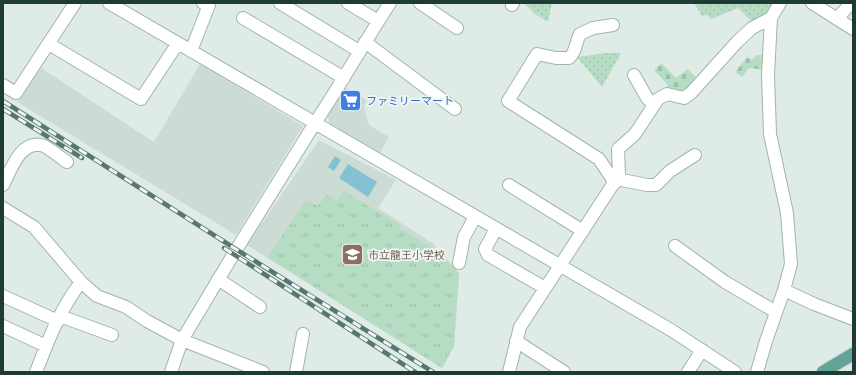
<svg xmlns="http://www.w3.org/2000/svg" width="856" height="375" font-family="Rubik,'Noto Sans JP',sans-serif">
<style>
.built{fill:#cddbd5}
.grass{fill:url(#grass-dots)}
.cemetery{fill:url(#cemetery-stones)}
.park{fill:url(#park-tufts)}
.water{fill:#83c1d3}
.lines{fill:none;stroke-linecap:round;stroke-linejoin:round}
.minor-casing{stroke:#a2b3ae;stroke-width:14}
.major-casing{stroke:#c0c8c7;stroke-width:14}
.minor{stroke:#fff;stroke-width:12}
.major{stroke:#61a397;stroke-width:12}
.rail-casing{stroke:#597772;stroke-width:4.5}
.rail{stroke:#eff7f4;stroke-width:3;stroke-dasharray:9;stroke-linecap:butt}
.labels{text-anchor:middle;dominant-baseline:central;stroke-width:3.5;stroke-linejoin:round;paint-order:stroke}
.shop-label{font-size:11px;fill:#366cbe;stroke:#eff7f4;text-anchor:start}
.education-label{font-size:11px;fill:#785e54;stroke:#eff7f4;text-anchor:start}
</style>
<defs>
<pattern id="grass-dots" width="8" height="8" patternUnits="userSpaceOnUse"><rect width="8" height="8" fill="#b6ddc4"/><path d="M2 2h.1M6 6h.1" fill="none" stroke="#9cbfa9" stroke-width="1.8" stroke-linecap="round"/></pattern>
<pattern id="cemetery-stones" width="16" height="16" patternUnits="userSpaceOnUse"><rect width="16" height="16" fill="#b6ddc4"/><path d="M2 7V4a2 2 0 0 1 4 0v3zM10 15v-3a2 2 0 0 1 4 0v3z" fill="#9cbfa9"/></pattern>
<pattern id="park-tufts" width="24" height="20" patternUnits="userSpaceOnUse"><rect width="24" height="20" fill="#b6ddc4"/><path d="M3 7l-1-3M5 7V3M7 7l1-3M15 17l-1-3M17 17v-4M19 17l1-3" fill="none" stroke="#9cbfa9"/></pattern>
</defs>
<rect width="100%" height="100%" fill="#dfebe6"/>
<!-- built -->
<path class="built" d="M200,64l103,62 -67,109 -219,-133 24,-34 113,74z
M344,87l23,13 -3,6 5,19 20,12 -9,16 -50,-29 -3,-10z
M319,140l77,40 -18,28 56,36 5,9 7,4 13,17 -5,72 -12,22 -195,-123z"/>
<!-- grass -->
<path class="grass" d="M524,3h28l-4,19 -13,-8z
M694,3h80l-6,12 -14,9 -16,-16 -27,11 -5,-4 -4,1z
M606,53h15l-19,34 -25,-30z"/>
<!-- cemetery -->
<path class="cemetery" d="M757,55h6l1,15 -15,-2 -7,9 -7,-5 12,-15 4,3z
M661,63l15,15 12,-9 12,12 -17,15 -17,-7 2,-4 -14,-15z"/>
<!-- park -->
<path class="park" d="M344,191l56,34v3l36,22 1,4c9,6 16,11 22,20l-5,72 -12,22 -175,-111 39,-57 12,6 8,-11 11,5z"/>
<!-- water -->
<path class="water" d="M335,156l6,4 -7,11 -6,-4z
M348,164l29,18 -9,15 -29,-19z"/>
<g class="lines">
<defs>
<path id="minor" d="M109,3l206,120c26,-39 49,-80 75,-120
M280,3l79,48
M348,3l30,18
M420,3l37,25
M812,3l41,26
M512,5l1,-2
M243,18l101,60
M837,19l14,-16
M613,25l-20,3 -13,6c-5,9 -3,17 -11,24h-13l-19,-4 -29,47 91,58 16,24
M365,42l90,67
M49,44l92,55 37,-56
M191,51l18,-46 -6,-2
M634,75l13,23 7,7
M3,85l13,8 59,-90
M617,179l30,6h9l14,-14 25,-16
M3,185c8,-15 17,-44 38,-40 6,1 20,13 26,17
M509,185l74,46
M3,208l31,19 47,55 16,14 29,11 21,14 35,19 81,32
M496,229l-11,20 3,6 57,33
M675,246l50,36 51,30
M459,263l5,-26 11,-20
M218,279l42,28
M784,290l30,14 39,15
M3,296l55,25
M60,316l52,19
M3,326l43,20
M516,341l48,31
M36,372c12,-31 24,-63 45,-90
M171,372l11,-32 51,-85 82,-132 356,207 64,42
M296,372l7,-38
M509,372l11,-45 99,-152 -1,-26 17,-15 23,-35 9,-5 17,4 7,-5 46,-51 15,-14 19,-10
M688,372l14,-22
M757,372l9,-31 18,-51 7,-26 -4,-51 -17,-79 -2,-59 3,-57 9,-15"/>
<path id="major" d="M823,372l30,-18"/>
</defs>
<!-- minor casing -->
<use href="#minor" class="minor-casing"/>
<!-- major casing -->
<use href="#major" class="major-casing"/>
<!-- minor -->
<use href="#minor" class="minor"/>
<!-- major -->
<use href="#major" class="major"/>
<defs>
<path id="rail" d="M3,101l239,152 191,119
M3,109l79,49
M224,248l191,124"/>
</defs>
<!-- rail casing -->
<use href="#rail" class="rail-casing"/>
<!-- rail -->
<use href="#rail" class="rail"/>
</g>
<!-- icons -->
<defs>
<symbol id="supermarket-square" viewBox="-11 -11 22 22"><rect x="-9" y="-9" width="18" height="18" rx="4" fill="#3f7fe0" stroke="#eff7f4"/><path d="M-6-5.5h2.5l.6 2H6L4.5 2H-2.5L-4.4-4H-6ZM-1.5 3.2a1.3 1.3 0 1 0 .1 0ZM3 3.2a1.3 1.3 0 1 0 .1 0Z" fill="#fff"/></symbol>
<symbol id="school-square" viewBox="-11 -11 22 22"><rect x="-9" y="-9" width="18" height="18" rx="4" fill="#8d6e63" stroke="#eff7f4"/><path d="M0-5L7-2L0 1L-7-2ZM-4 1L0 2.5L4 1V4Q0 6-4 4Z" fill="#fff"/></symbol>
</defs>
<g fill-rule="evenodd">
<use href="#supermarket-square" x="338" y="88" width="25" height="25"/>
<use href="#school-square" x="340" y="242" width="25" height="25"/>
</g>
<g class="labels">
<!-- shop labels -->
<g class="shop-label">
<text x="366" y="101">ファミリーマート</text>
</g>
<!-- education labels -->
<g class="education-label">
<text x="368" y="255">市立龍王小学校</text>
</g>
</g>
<!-- border -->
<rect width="856" height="375" fill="none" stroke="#1f3b36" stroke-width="8"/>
</svg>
